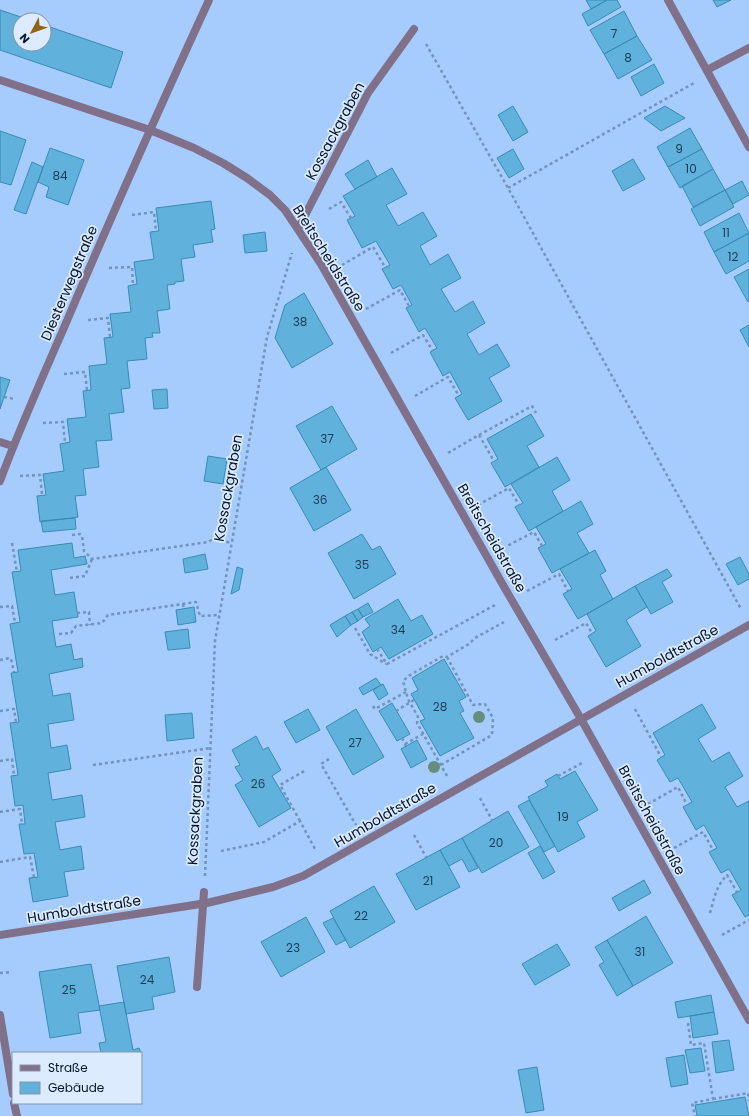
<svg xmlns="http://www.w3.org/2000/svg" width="749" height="1116" font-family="Poppins,sans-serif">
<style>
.building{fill:#61b1dd;stroke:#398bb5}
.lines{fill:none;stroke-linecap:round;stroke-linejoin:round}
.path{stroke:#7393bc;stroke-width:2.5;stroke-dasharray:3 3;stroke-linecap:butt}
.lane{stroke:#81708a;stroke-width:8}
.street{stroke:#81708a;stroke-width:8}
.tree{fill:#668e7d}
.labels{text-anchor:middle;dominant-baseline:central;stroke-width:3.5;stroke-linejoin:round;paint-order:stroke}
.number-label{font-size:12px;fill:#1b3c58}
.street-label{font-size:14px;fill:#04152b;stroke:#dcebfe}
</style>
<rect width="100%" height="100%" fill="#a5ccfd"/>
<!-- building -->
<path class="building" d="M586,0h21l-16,9z
M607,0h10l4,7 -33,19 -6,-12z
M713,0h18l-14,7z
M0,10l30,10h-10v24h24v-19l79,27 -12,36 -111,-38z
M624,11l13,25 -33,18 -14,-24z
M637,36l15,24 -34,19 -14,-25z
M654,64l10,19 -23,13 -10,-19z
M513,106l15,26 -15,9 -15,-26z
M665,106l20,12 -24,13 -17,-13z
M690,128l12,21 -34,18 -11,-20z
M0,131l26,9 -15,45 -11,-3z
M50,148l34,12 -16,45 -22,-8 3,-10 -11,-5z
M513,149l11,20 -15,9 -12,-20z
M702,149l11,20 -33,19 -12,-21z
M633,159l12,20 -22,12 -11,-20z
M368,160l9,17 -22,12 -10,-15z
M32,162l11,5 -17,47 -12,-4z
M392,168l15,26 -21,11 12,21 25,-14 14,24 -17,10 10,19 18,-11 13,24 -20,11 14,23 18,-11 12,22 -18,11 12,21 18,-11 13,22 -21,12 13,23 -34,19 -13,-22 7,-4 -12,-22 -7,4 -13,-24 7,-4 -12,-20 -6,4 -13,-24 6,-3 -11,-20 -8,4 -11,-20 8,-4 -14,-24 -14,7 -15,-28 8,-4 -12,-20z
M713,169l12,21 -32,17 -11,-21z
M742,181l7,14 -16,9 -8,-14z
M725,190l9,17 -34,19 -9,-17z
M211,201l4,28 -4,1 2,12 -20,3 2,12 -14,2 3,22 -9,1v2l-8,1 3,24 -13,2 3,22h-8l1,4 -8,1 2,21 -20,2 3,27 -9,1 3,23 -15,2 3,26 -16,1 3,26 -16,2 3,26 -11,1 3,21 -38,5 -3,-26 9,-1 -3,-21 21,-3 -4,-27 10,-2 -3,-23 19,-2 -3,-26 8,-1 -2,-24 18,-2 -3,-26 9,-1 -3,-23 21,-2 -3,-26 9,-2 -3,-22 20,-3 -4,-27 9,-1 -3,-23z
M739,213l10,20 -35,19 -10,-20z
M265,232l2,19 -22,2 -2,-18z
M749,233v28l-23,13 -12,-22z
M749,269v32l-1,1 -14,-25z
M304,293l29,51 -41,24 -17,-30 10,-33z
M749,325v22l-9,-17z
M0,377l10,3 -10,29z
M167,389l1,19 -14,1 -2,-19z
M332,406l25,43 -36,21 -25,-44z
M531,414l13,22 -17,10 12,21 -34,20 -14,-24 7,-4 -11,-20z
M208,456l19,3 -4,25 -19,-3z
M557,457l13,23 -18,11 11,20 -34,20 -14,-24 8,-4 -12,-19z
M326,467l25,43 -37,21 -24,-43z
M581,501l12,23 -16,9 12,20 -37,20 -14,-25 8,-4 -10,-17z
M75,518l1,11 -33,3 -2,-11z
M362,534l10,16 8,-4 16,28 -42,25 -26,-46z
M72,543l2,15 11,-2 2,8 -36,6 4,25 19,-3 4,25 -26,4 4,26 15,-3 3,16 8,-2 1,9 -34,7 4,22 17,-3 4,27 -26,4 3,24 16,-3 4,24 -23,4 4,27 30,-5 3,22 -30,5 5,28 21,-4 3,23 -20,3 4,24 -35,6 -4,-24 9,-1 -4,-24 -10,1 -5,-30h6l-2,-19 -8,1 -4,-30 7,-1 -8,-52 9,-1 -8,-49 7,-1 -8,-48 10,-2 -8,-50 9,-1 -3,-21z
M595,550l11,21 -6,4 13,24 -35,20 -15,-25 9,-5 -12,-20z
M205,554l3,15 -23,4 -2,-14z
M740,557l9,17v5l-11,6 -12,-21z
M237,567l6,2 -4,21 -8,4z
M667,569l5,7 -10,6 11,20 -22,12 -16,-28z
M635,586l12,21 -21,13 15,26 -35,21 -18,-31 8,-5 -9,-17z
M398,599l13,22 11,-6 11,19 -44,25 -8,-12 -8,5 -11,-20 8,-6 -5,-7z
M368,603l5,9 -10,5 -5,-8z
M194,607l2,15 -18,3 -2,-15z
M358,609l5,8 -5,4 -6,-9z
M352,612l6,9 -7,4 -6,-9z
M345,616l6,9 -14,12 -7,-12z
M188,629l2,19 -22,2 -3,-18z
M444,659l22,38 -7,4 5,10 -4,2 14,25 -34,18 -20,-35 5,-2 -14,-25 7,-4 -6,-12z
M376,678l5,7 -18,10 -4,-7z
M383,684l5,10 -9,6 -6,-10z
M392,703l18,31 -13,7 -18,-30z
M702,704l14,24 -18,11 14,23 17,-10 14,24 -18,11 12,20 12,-6v114l-4,2 -13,-22 9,-5 -12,-21 -8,4 -12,-21 8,-4 -13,-23 -8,5 -13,-23 9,-5 -14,-24 -8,4 -13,-22 8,-5 -12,-22z
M308,709l12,21 -24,13 -12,-21z
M356,709l28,48 -31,18 -27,-48z
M192,713l2,25 -27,3 -2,-26z
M256,736l7,14 5,-3 13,23 -9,6 19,32 -32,19 -24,-42 8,-5 -8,-13 5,-2 -8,-15z
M417,740l10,19 -16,9 -10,-19z
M575,771l23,39 -21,12 8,15 -27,15 -30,-55 20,-11 -3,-5 12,-7 3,5z
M529,800l26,46 -11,6 -26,-46z
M508,811l21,36 -47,26 -20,-35z
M462,838l16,30 -9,4 -7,-13 -13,7 -9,-16z
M540,846l15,26 -12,7 -15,-26z
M440,850l20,37 -44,23 -20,-36z
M644,880l7,13 -32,18 -7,-13z
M374,886l21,36 -45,26 -20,-37z
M646,916l27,47 -40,23 -26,-46z
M306,917l19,35 -44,25 -20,-35z
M333,918l13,22 -10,5 -13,-22z
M607,940l26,46 -16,10 -18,-31 5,-3 -9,-15z
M557,944l13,21 -35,20 -13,-21z
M169,957l6,35 -23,5 2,12 -28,5 -9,-48z
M91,964l9,46 -22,3 3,20 -31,5 -11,-66z
M711,995l3,17 -36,6 -3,-16z
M124,1002l9,48 6,-2 2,5h-40l-2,-10 7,-1 -7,-36z
M714,1012l4,22 -25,4 -3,-22z
M729,1040l5,30 -18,3 -4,-31z
M701,1048l4,23 -15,2 -5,-23z
M684,1055l4,29 -17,3 -5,-29z
M537,1067l7,43 -18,3 -8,-43z
M745,1097l4,19h-52l-2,-11z"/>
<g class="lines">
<!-- path -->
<path class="path" d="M426,44l82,144 233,421
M508,188l186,-105
M329,209l12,-7 10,16
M132,215l22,-3 2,19
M342,265l31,-18 12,20
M109,268l23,-1 1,18
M366,309l34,-19 9,16
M88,320l20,-2 2,19
M391,353l32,-18 10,16
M64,374l21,-2 2,18
M415,396l33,-19 11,19
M4,397l11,2
M43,423l20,-1 2,21
M479,435l53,-29 4,7
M448,453l31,-18 15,26
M20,476l20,-1 2,20
M478,505l31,-17 10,17
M72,535l8,-1 2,2 2,15 8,8 116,-17 5,-3 19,4
M12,543l5,29
M503,548l31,-16 8,14
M70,578l15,-2 7,-17
M527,591l32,-17 9,17
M183,604l1,5
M0,607l12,-1 3,17
M77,613l12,-1 1,13
M355,628l15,26 16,10
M59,634l12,-1 5,-7 26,-3 6,-8 88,-13 4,14 19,-1
M555,640l31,-17 6,10
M377,649l10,15 108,-59
M0,660l10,-2 1,1 3,13
M373,706l2,3 31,-17
M635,709l26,48
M0,711l14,-2 2,13
M396,711l18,-11
M402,738l4,8
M405,744l18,-10
M329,759l-8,5 35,61
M0,761l12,-2 2,16
M93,765l118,-17
M441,765l51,-30 1,-17 -8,-14 -12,1 -26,-48
M447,776l-30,-53 1,-6 -10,-18 -5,-18 7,-6 33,-19 4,1 22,-13 6,-6 29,-16
M558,776l26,-14
M480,798l12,22
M648,804l30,-17 9,18
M0,812l20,-3 2,15
M300,821l-20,-36 26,-15
M414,835l12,22
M674,848l29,-16 10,18
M221,851l43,-9 36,-21 15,28
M0,862l30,-5 4,20
M205,876l10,-235 52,-304 25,-84
M710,913c4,-14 6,-27 17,-38l10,17
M722,935l27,-15
M0,973l12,-1
M688,1023l3,22 13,-2 9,56 -21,4 3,13
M713,1099l35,-6 1,8"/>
<!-- lane -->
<path class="lane" d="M197,987l7,-95"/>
<!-- street -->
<path class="street" d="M668,0l81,147
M707,70l42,-22
M0,80l150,50 44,18 29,15 24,15 23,17 15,15 36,54 182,321 78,134 168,301
M298,229l70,-136 46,-64
M0,442l13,4
M0,481c19,-51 41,-101 63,-151 47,-111 96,-221 146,-330
M0,935l207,-32 66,-16 30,-11 446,-251
M0,1015l13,79
M14,1103l3,13"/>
</g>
<!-- trees -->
<g class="tree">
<circle cx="479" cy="717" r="6"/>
<circle cx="434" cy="767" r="6"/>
</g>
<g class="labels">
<!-- number labels -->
<g class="number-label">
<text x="614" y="33">7</text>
<text x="628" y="57">8</text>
<text x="679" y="148">9</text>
<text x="691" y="168">10</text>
<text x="60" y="175">84</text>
<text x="726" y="232">11</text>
<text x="733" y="256">12</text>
<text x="300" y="321">38</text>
<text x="327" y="438">37</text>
<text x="320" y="499">36</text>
<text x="362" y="564">35</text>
<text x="398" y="629">34</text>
<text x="440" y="706">28</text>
<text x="355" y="742">27</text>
<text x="258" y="783">26</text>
<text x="563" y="816">19</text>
<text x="496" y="842">20</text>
<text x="428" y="880">21</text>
<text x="361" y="915">22</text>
<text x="293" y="947">23</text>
<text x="640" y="951">31</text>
<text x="147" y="979">24</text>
<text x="69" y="989">25</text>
</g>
<!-- street labels -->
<g class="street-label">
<text transform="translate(335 131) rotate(-62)">Kossackgraben</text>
<text transform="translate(329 258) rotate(58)">Breitscheidstraße</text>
<text transform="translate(69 283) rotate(-67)">Diesterwegstraße</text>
<text transform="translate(228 488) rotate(-80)">Kossackgraben</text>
<text transform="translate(492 538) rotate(60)">Breitscheidstraße</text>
<text transform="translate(667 656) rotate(-29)">Humboldtstraße</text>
<text transform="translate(195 811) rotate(-87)">Kossackgraben</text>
<text transform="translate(385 815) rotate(-30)">Humboldtstraße</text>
<text transform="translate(652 820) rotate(61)">Breitscheidstraße</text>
<text transform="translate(84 909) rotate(-9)">Humboldtstraße</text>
</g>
</g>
<!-- legend -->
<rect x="12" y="1052" width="130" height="52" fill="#dcebfe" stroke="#8695aa"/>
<rect x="20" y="1065" width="20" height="6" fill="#81708a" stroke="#8695aa"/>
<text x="48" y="1072" font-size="12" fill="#04152b">Straße</text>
<rect x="20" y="1082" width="20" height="12" fill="#61b1dd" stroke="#8695aa"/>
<text x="48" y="1092" font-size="12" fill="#04152b">Gebäude</text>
<!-- north arrow -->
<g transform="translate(32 32) rotate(229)"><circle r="19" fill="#dcebfe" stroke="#8695aa"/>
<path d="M0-3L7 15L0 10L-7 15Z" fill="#91620f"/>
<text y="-6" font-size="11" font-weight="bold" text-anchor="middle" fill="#04152b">N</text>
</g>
</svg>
